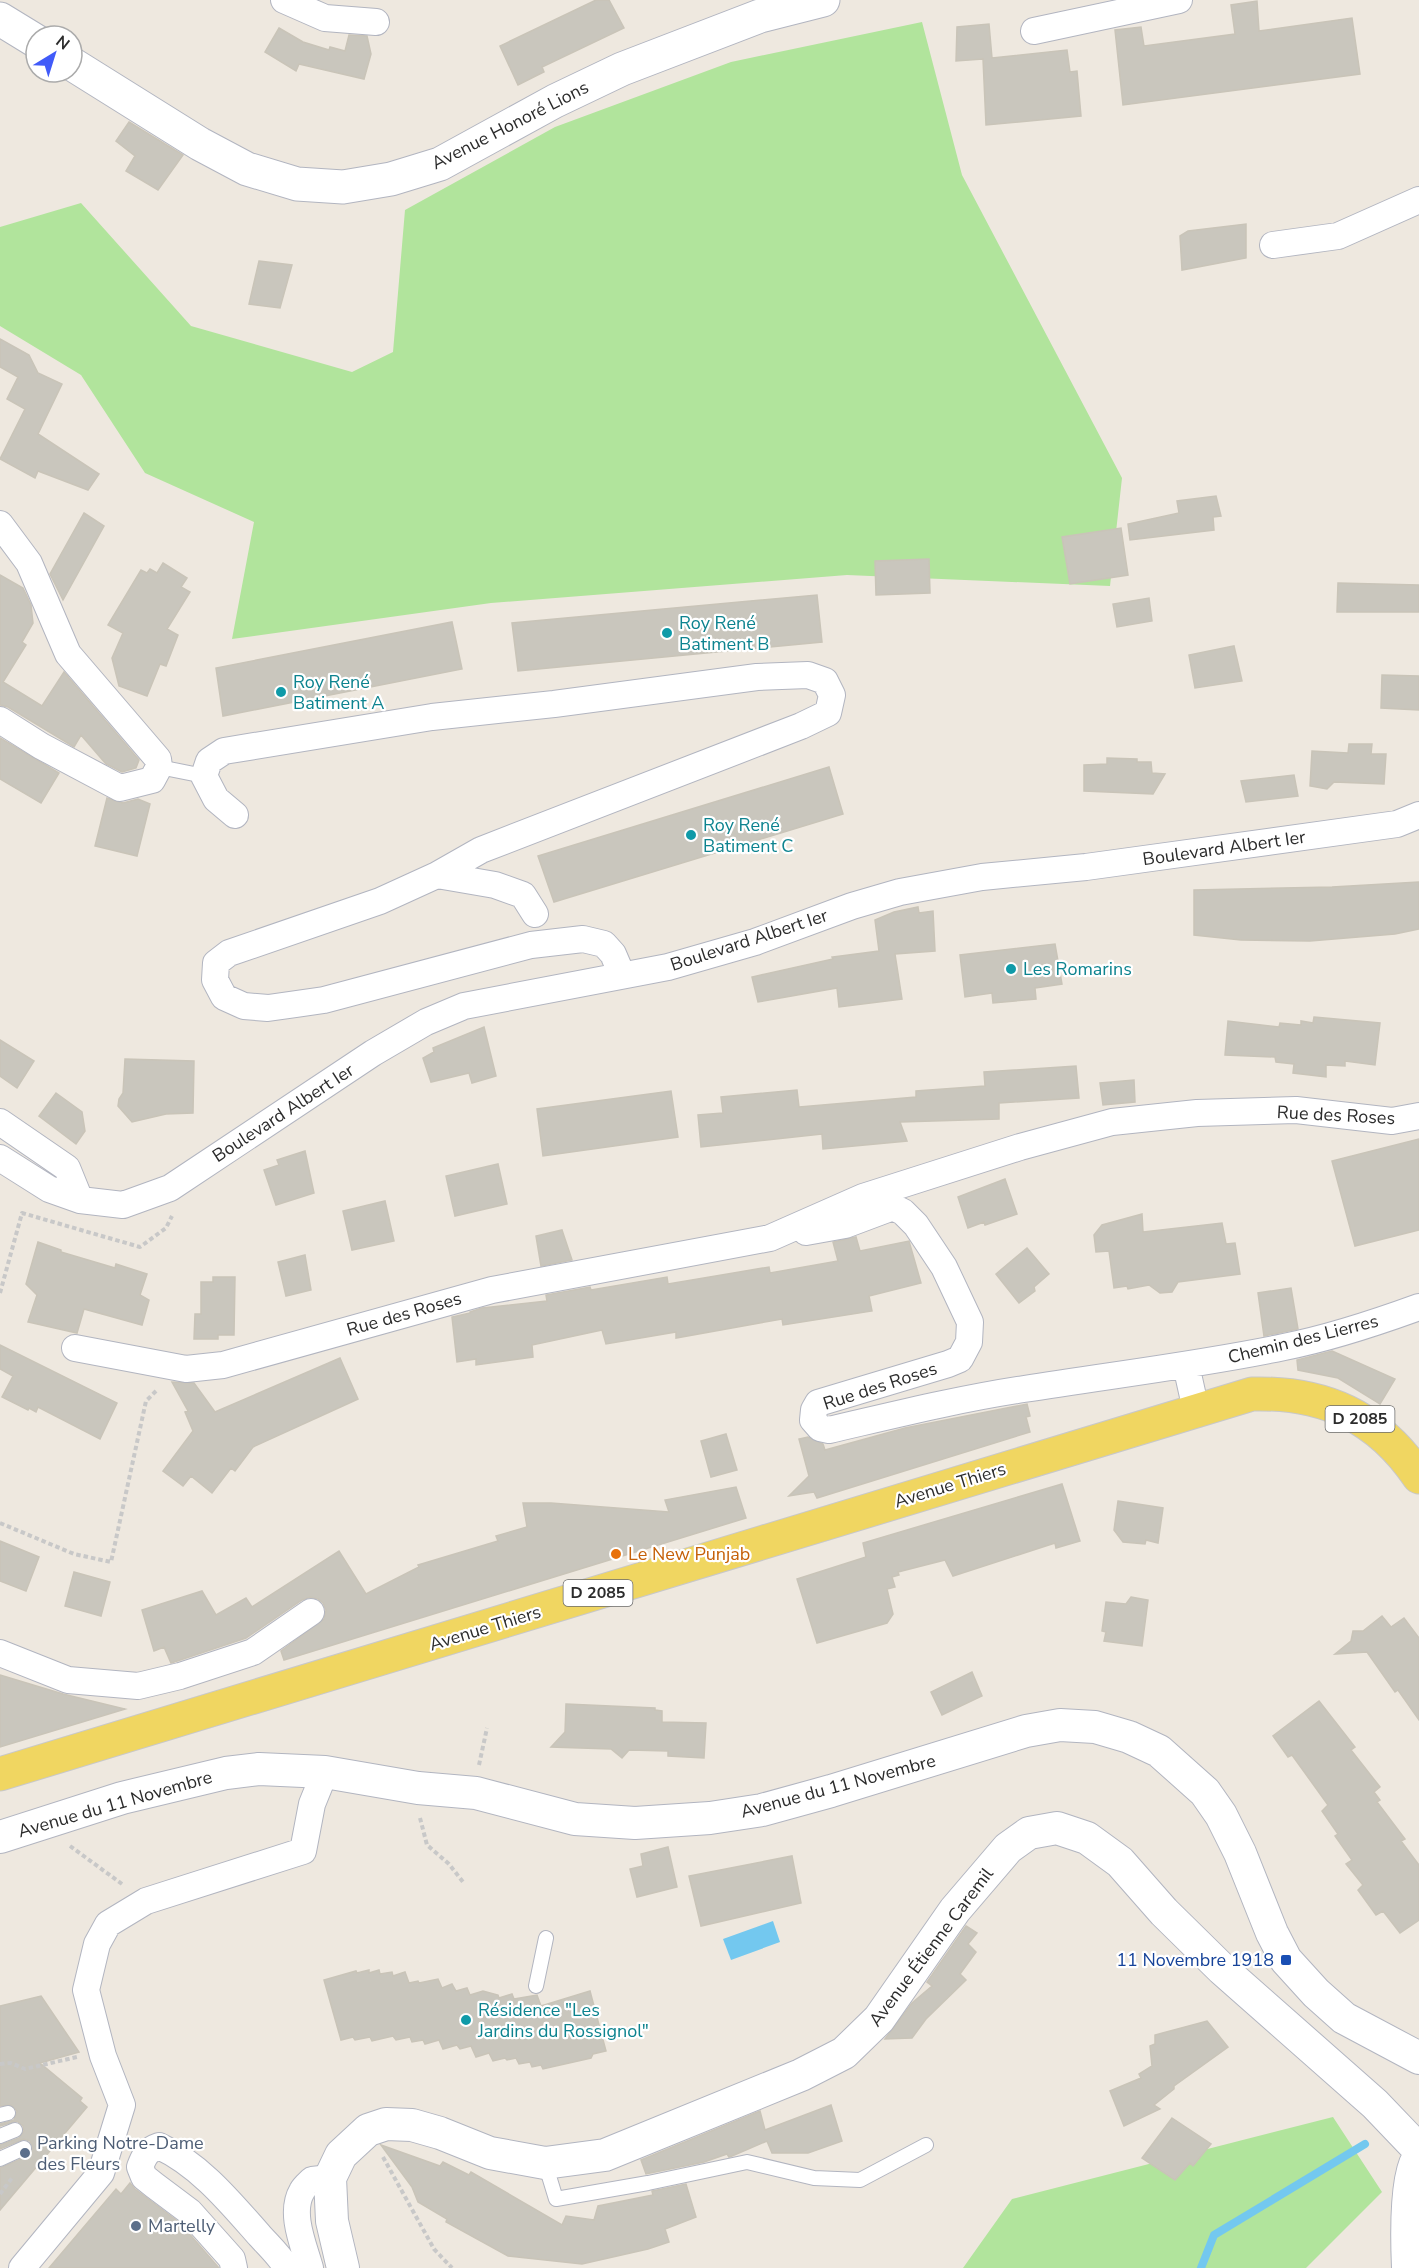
<svg xmlns="http://www.w3.org/2000/svg" width="1419" height="2268" font-family="'Nunito Sans',sans-serif">
<style>
.green{fill:#b1e49c}
.water{fill:#73c8ef}
.lines{fill:none;stroke-linecap:round;stroke-linejoin:round}
.stream{stroke:#73c8ef;stroke-width:8}
.building{fill:#c9c6bd;stroke:#c9c4b8;stroke-width:1.5}
.service-casing{stroke:#b2b5c0;stroke-width:16}
.minor-casing{stroke:#b2b5c0;stroke-width:28}
.tertiary-casing{stroke:#b2b5c0;stroke-width:34}
.secondary-casing{stroke:#b2b5c0;stroke-width:35}
.primary-casing{stroke:#c8c8c8;stroke-width:35}
.path{stroke:#c8c8c8;stroke-width:4;stroke-dasharray:4.5 3;stroke-linecap:butt}
.service{stroke:#fff;stroke-width:14}
.minor{stroke:#fff;stroke-width:26}
.tertiary{stroke:#fff;stroke-width:32}
.secondary{stroke:#fff;stroke-width:33}
.primary{stroke:#f0d661;stroke-width:33}
.culture-dot{fill:#0f9aa8;stroke:#fff;stroke-width:2}
.food-dot{fill:#e8710a;stroke:#fff;stroke-width:2}
.transit-dot{fill:#1a4fb4;stroke:#fff;stroke-width:2}
.service-dot{fill:#5c6f8a;stroke:#fff;stroke-width:2}
.labels{text-anchor:middle;dominant-baseline:central;stroke-width:4.5;stroke-linejoin:round;paint-order:stroke}
.shield{fill:#fff;stroke:#6b6b6b;stroke-width:1.5}
.shield-label{font-size:16px;font-weight:bold;fill:#2c2c2c}
.street-label{font-size:18px;fill:#2c2c2c;stroke:#fff}
.culture-label{font-size:18px;fill:#0d838f;stroke:#fff;text-anchor:start}
.food-label{font-size:18px;fill:#c56008;stroke:#fff;text-anchor:start}
.transit-label{font-size:18px;fill:#164399;stroke:#fff;text-anchor:end}
.service-label{font-size:18px;fill:#4e5e75;stroke:#fff;text-anchor:start}
</style>
<rect width="100%" height="100%" fill="#eee8df"/>
<!-- green -->
<path class="green" d="M922,22l40,153 160,303 -12,108 -263,-11 -356,28 -259,36 22,-117 -109,-49 -64,-98 -81,-49v-99l81,-24 110,123 161,46 41,-20 12,-142 150,-83 176,-65z
M1333,2117l49,75 -76,76h-343l49,-69z"/>
<!-- water -->
<path class="water" d="M773,1921l7,21 -49,18 -8,-21z"/>
<g class="lines">
<!-- stream -->
<path class="stream" d="M1201,2268l13,-33 151,-91"/>
</g>
<!-- building -->
<path class="building" d="M596,0h13l15,28 -82,39 2,5 -26,13 -18,-39z
M1257,1l2,30 93,-13 8,56 -237,31 -8,-75 26,-3 3,19 91,-12 -4,-29z
M989,24l3,34 75,-8 3,22 7,-1 4,45 -95,9 -3,-66 -27,2 1,-34z
M279,28l24,14 26,8 1,-3 15,4 4,-16 18,1 4,18 -7,25 -65,-15 -3,7 -31,-19z
M129,122l54,33 -25,35 -32,-19 9,-15 -19,-15z
M1246,224v34l-64,12 -2,-34 8,-5z
M259,261l33,4 -12,43 -31,-4z
M0,339l29,16 9,18 24,11 -24,50 61,40 -11,16 -50,-19 -3,7 -35,-19 25,-50 -18,-10 11,-22 -18,-10z
M1216,496l5,20 -8,1 1,13 -84,10 -2,-16 51,-11 -2,-12z
M84,513l20,13 -41,74 -13,-26z
M1121,528l7,47 -58,9 -8,-47z
M929,559l1,34 -54,2 -1,-34z
M163,563l24,15 -6,9 9,5 -23,37 11,6 -12,31 -6,-2 -13,32 -28,-10 -7,-28 11,-25 -15,-8 33,-55 6,3 3,-4 7,4z
M0,575l23,13 8,17 2,18 -11,19 4,3 -23,37 39,24 22,-34 75,88 -3,8 -14,4 -16,-8 -25,-29 -7,12 -66,-40 -8,-2z
M1338,583l81,2v27h-82z
M817,595l5,47 -304,29 -6,-48z
M1149,598l3,23 -35,6 -4,-23z
M452,622l10,47 -239,47 -7,-48z
M1234,646l8,35 -47,7 -6,-33z
M1382,675l37,1v34l-38,-2z
M0,738l59,35 -18,30 -41,-24z
M1349,744h23l-1,10h15l-2,30 -50,-2 -7,7 -17,-3 2,-35 36,2z
M1107,758l30,1v3h14l1,11 13,1 -12,20 -69,-3v-26l23,-1z
M829,767l14,47 -289,88 -16,-46z
M1294,775l4,21 -52,6 -5,-21z
M107,798l16,5 15,-4 12,5 -13,52 -42,-10z
M1419,882v47l-24,5 -85,7 -69,-1 -47,-5v-45l138,-3z
M918,907l1,6 14,-2 2,40 -40,3 7,45 -63,8 -2,-19 -79,14 -6,-25 81,-18 -1,-2 47,-6 -4,-31 19,-8z
M1055,944l7,40 -27,4 1,11 -43,4 -1,-10 -27,4 -5,-42z
M1314,1017l66,6 -5,42 -30,-4v5l-19,-1v12l-33,-4 1,-9 -18,-2 -1,-5 -50,-2 3,-34 51,6 1,-4 21,2v-4l12,2z
M484,1027l12,49 -24,7 -3,-10 -38,9 -8,-24 11,-6 -1,-4z
M0,1040l34,21 -17,27 -17,-12z
M125,1059l69,2 -1,52 -27,1 -34,8 -14,-16 1,-7 4,-6z
M1076,1066l3,32 -80,5v16l-99,3 7,19 -84,8 -1,-15 -121,13 -3,-32 25,-2 -2,-16 76,-7 2,17 117,-10v-6l69,-5 -1,-14z
M1134,1080l1,22 -32,3 -3,-22z
M671,1091l7,46 -135,19 -6,-47z
M56,1093l26,19 3,19 -9,13 -37,-28z
M1419,1139v91l-64,16 -23,-85z
M305,1151l9,42 -38,12 -12,-35 15,-5 -2,-5z
M498,1164l9,40 -52,12 -9,-40z
M1005,1179l12,35 -32,11 -1,-3 -16,6 -10,-31z
M385,1201l9,40 -42,9 -9,-39z
M1142,1214l1,18 79,-9 4,21 9,-1 5,31 -62,8 -6,10 -12,1 -11,-8 -21,4 -1,-3 -13,2 -5,-37 -13,1 -2,-17 8,-10z
M562,1230l10,30 -31,6 -5,-30z
M856,1237l4,14 49,-10 12,42 -52,13 3,15 -89,14 -1,-6 -106,19v-6l-70,12 -4,-14 -70,15 1,12 -57,8v-6l-19,3 -5,-45 18,-4v-1l12,-4 65,-7 -1,-6 44,-8 1,3 76,-13 1,7 101,-17 1,6 68,-12 -5,-19z
M38,1242l23,8v2l54,16 1,-4 31,10 -7,21 9,5 -7,25 -58,-16 -7,24 -49,-11 9,-27 -11,-11z
M1027,1248l22,26 -15,13 1,4 -16,12 -23,-29z
M305,1255l6,35 -25,6 -8,-34z
M213,1277h22l-1,58h-16v4h-24l1,-25h6v-32h12z
M1291,1288l7,41 -34,7 -6,-43z
M0,1345l117,58 -17,36 -62,-32 -2,5 -7,-4 -1,2 -26,-13 11,-21 -13,-7z
M1332,1351l63,28 -15,25 -42,-26 -40,-8 -1,-10z
M340,1358l18,41 -105,48 -18,24 -4,-3 -19,25 -21,-17 -8,10 -20,-15 30,-40 -8,-19 3,-1 -16,-29 22,1 21,29z
M1027,1404l3,12 -4,1 4,15 -213,66 -3,-6 -25,4 20,-20 -10,-37 9,-2 15,7 2,6 80,-22z
M726,1434l11,36 -26,7 -10,-36z
M1062,1484l18,57 -24,7 -1,-5 -102,33 -8,-16 -47,12 1,3 -7,2 3,10 -8,2 6,25 -6,9 -70,20 -20,-64 69,-22 -3,-14z
M736,1487l10,31 -462,142 -3,-9 43,-32 2,-9 -3,-7 -5,-4 -8,-2 -8,3 -56,38 -75,25 -7,-16 -10,4 -12,-41 60,-19 14,24 30,-17 6,9 87,-56 27,43 53,-27 -1,-2 80,-24 -2,-5 31,-9 -4,-24h28l118,9 -4,-12z
M1118,1501l45,7 -5,35 -12,-3 -1,4 -22,-2 -9,-12z
M0,1541l39,16 -13,34 -26,-10z
M74,1572l36,10 -9,34 -36,-10z
M1131,1597l17,3 -6,46 -38,-5 2,-9 -4,-1 4,-29 20,2z
M1382,1616l9,11 13,-9 15,20v82l-21,-30 -3,2 -28,-40 -32,2 16,-13 2,-10h10z
M972,1672l10,24 -40,19 -11,-23z
M0,1675l63,19 62,15 -125,38z
M1319,1701l36,46 -4,3 29,37 -6,5 6,8 -3,2 28,37 -4,2 18,24v55l-19,13 -17,-22 -7,4 -18,-25 5,-5 -17,-21 6,-4 -17,-24 3,-2 -16,-23 6,-6 -36,-50 -4,2 -15,-21z
M566,1704l89,4v2l7,1v11l44,1 -2,35 -36,-2v-5l-39,-1 -7,8 -11,-9 -60,-2 14,-15z
M668,1847l9,40 -40,10 -7,-28 13,-3 -2,-12z
M792,1856l9,47 -100,23 -12,-50z
M966,1926l11,7 -9,11 8,8 -16,22 6,6 -40,39 -14,19 -27,1 27,-36 20,-17 -5,-4z
M369,1970v3l10,-3 1,4 12,-2 1,4 12,-4 4,11 9,-2 1,2 19,-4 4,9 10,-4 4,7 11,-3 3,7 13,-4 15,4 1,3 13,-4 2,5 23,-4 4,11 49,-15 16,60 -13,3 -2,4 -48,11 -2,-4 -9,2 -2,-5 -11,2 -3,-6 -9,2 -2,-2 -12,3 -4,-8 -13,4 -5,-11 -11,3 -3,-4 -14,4 -4,-9 -14,4 -2,-4 -11,2 -2,-5 -14,3 -3,-4 -21,5 -2,-4 -15,3 -2,-3 -12,3 -17,-60 32,-9 1,2z
M41,1996l38,56 -39,11 42,35 -2,3 7,6 -87,103v-42l28,-12 5,-8 -3,-7 -6,-2 -24,10v-4l19,-7 5,-7 -1,-5 -6,-5 -17,5v-2l14,-4 3,-9 -6,-6 -11,1v-100z
M1207,2021l21,26 -54,39v3l-20,16 6,4 -36,17 -14,-35 31,-13 -2,-4 13,-8 -2,-20 5,-2v-9z
M831,2105l11,36 -34,12h-36l-5,-12 -35,15 -3,1 -2,-3 -23,8 -58,12 -5,-14 119,-49 5,19z
M1172,2118l39,26 -18,22 -3,-3 -15,17 -33,-22z
M381,2145l59,21 3,-4 26,13 2,-3 91,53 4,-9 28,4 4,-14 55,-11 -1,-4 34,-7 10,33 -31,12 4,13 -21,7 -66,15 -74,-8 -62,-34 1,-3 -29,-17 -6,-15z
M130,2183l5,6 45,34 39,45h-170l67,-79 5,5z"/>
<g class="lines">
<defs>
<path id="service" d="M159,767l45,9
M536,1986l10,-48
M0,2115l8,-2
M0,2136l15,-6
M0,2159l24,-11
M545,2163l11,36 92,-16 99,-21 67,16 46,2 66,-35"/>
<path id="minor" d="M284,0l41,18 51,4
M1034,31l145,-31
M1273,245l65,-9 81,-36
M0,524l29,39 39,91 90,105 1,8 -7,13 -32,8 -79,-42 -41,-26
M235,815l-19,-16 -12,-23 5,-15 15,-10 208,-34 122,-13 203,-27 51,-2 17,6 7,14 -4,18 -27,13 -320,124 -44,25 -57,26 -151,52 -13,10 -1,17 9,17 20,9 24,2 56,-8 207,-55 52,-6 21,5 9,10 9,21
M437,875l58,10 28,10 12,19
M0,1122l67,46 13,32
M0,1158l49,31 31,11 43,5 47,-17 203,-135 53,-31 38,-16 204,-39 87,-25 97,-36 48,-14 82,-15 104,-10 311,-43 22,-9
M806,1232l39,-7 48,-18 10,5 13,13 28,42 26,55 -1,20 -9,17 -12,5 -130,39 -4,7 -1,10 7,8 9,2c65,-15 129,-31 195,-41 87,-14 174,-24 260,-42 46,-9 91,-24 135,-40
M75,1348l111,21 37,-4 269,-75 278,-52 93,-41 157,-50 92,-25 85,-9 99,-3 96,11 27,-5
M1186,1365l10,45
M0,1653l68,27 70,6 42,-10 73,-24 58,-40
M22,2268l79,-95 21,-68 -19,-49 -17,-66 11,-46 11,-20 38,-23 157,-50 9,-47 13,-32
M234,2268l-2,-9 -42,-47 -36,-27 -10,-8 -4,-10c4,-11 7,-17 19,-21 41,19 71,56 101,90 10,11 19,19 27,32
M310,2268c-6,-22 -21,-55 -8,-77 2,-4 7,-8 10,-11l18,-2"/>
<path id="tertiary" d="M0,1837l122,-39 104,-25 33,-4 66,3 93,16 58,5 99,26 60,4 75,-5 52,-8 69,-19 195,-60 34,-6 35,2 34,10 30,14 46,41 16,23 19,38 32,80 14,27 30,33 28,25 75,40
M343,2268l-11,-47 -2,-43 11,-23 27,-25 18,-6 26,1 28,8 50,20 55,10 60,-8 196,-80 43,-22 35,-34 76,-109 53,-62 21,-15 28,-5 30,10 33,24 44,50 58,57 153,135 44,46
M1408,2268c-1,-23 -3,-96 11,-111"/>
<path id="secondary" d="M0,19l36,22
M72,64l128,80 47,25 50,15 46,3 48,-8 49,-15 115,-63 67,-32 138,-53 63,-16"/>
<path id="primary" d="M0,1774l1252,-380c71,-2 126,22 167,83"/>
</defs>
<!-- service casing -->
<use href="#service" class="service-casing"/>
<!-- minor casing -->
<use href="#minor" class="minor-casing"/>
<!-- tertiary casing -->
<use href="#tertiary" class="tertiary-casing"/>
<!-- secondary casing -->
<use href="#secondary" class="secondary-casing"/>
<!-- primary casing -->
<use href="#primary" class="primary-casing"/>
<!-- path -->
<path class="path" d="M0,1293l22,-80 118,34 26,-19 6,-12
M0,1523l74,31 37,8 35,-161 11,-11
M479,1765l8,-37
M420,1818l7,27 22,19 14,18
M70,1846l52,38
M0,2064l11,-1 14,6 52,-12
M383,2157l51,92 18,19
M0,2194l12,-16"/>
<!-- service -->
<use href="#service" class="service"/>
<!-- minor -->
<use href="#minor" class="minor"/>
<!-- tertiary -->
<use href="#tertiary" class="tertiary"/>
<!-- secondary -->
<use href="#secondary" class="secondary"/>
<!-- primary -->
<use href="#primary" class="primary"/>
</g>
<!-- markers -->
<g class="culture-dot">
<circle cx="667" cy="633" r="6"/>
<circle cx="281" cy="692" r="6"/>
<circle cx="691" cy="835" r="6"/>
<circle cx="1011" cy="969" r="6"/>
<circle cx="466" cy="2020" r="6"/>
</g>
<circle class="food-dot" cx="616" cy="1554" r="6"/>
<rect class="transit-dot" x="1280" y="1954" width="12" height="12" rx="3"/>
<g class="service-dot">
<circle cx="25" cy="2153" r="6"/>
<circle cx="136" cy="2226" r="6"/>
</g>
<g class="labels">
<!-- shield labels -->
<g class="shield">
<rect x="1325.5" y="1406" width="69" height="26" rx="4.5"/>
<rect x="563.5" y="1580" width="69" height="26" rx="4.5"/>
</g>
<g class="shield-label">
<text x="1360" y="1419">D 2085</text>
<text x="598" y="1593">D 2085</text>
</g>
<!-- street labels -->
<g class="street-label">
<text transform="translate(510 125) rotate(-27)">Avenue Honoré Lions</text>
<text transform="translate(1224 848) rotate(-8)">Boulevard Albert Ier</text>
<text transform="translate(749 940) rotate(-18)">Boulevard Albert Ier</text>
<text transform="translate(283 1113) rotate(-33)">Boulevard Albert Ier</text>
<text transform="translate(1336 1115) rotate(3)">Rue des Roses</text>
<text transform="translate(404 1314) rotate(-16)">Rue des Roses</text>
<text transform="translate(1303 1339) rotate(-14)">Chemin des Lierres</text>
<text transform="translate(880 1386) rotate(-18)">Rue des Roses</text>
<text transform="translate(950 1485) rotate(-17)">Avenue Thiers</text>
<text transform="translate(485 1628) rotate(-17)">Avenue Thiers</text>
<text transform="translate(838 1786) rotate(-15)">Avenue du 11 Novembre</text>
<text transform="translate(115 1804) rotate(-16)">Avenue du 11 Novembre</text>
<text transform="translate(931 1947) rotate(-53)">Avenue Étienne Caremil</text>
</g>
<!-- culture labels -->
<g class="culture-label">
<text x="679" y="623">Roy René<tspan x="679" dy="21">Batiment B</tspan></text>
<text x="293" y="682">Roy René<tspan x="293" dy="21">Batiment A</tspan></text>
<text x="703" y="825">Roy René<tspan x="703" dy="21">Batiment C</tspan></text>
<text x="1023" y="969">Les Romarins</text>
<text x="478" y="2010">Résidence "Les<tspan x="478" dy="21">Jardins du Rossignol"</tspan></text>
</g>
<!-- food labels -->
<g class="food-label">
<text x="628" y="1554">Le New Punjab</text>
</g>
<!-- transit labels -->
<g class="transit-label">
<text x="1274" y="1960">11 Novembre 1918</text>
</g>
<!-- service labels -->
<g class="service-label">
<text x="37" y="2143">Parking Notre-Dame<tspan x="37" dy="21">des Fleurs</tspan></text>
<text x="148" y="2226">Martelly</text>
</g>
</g>
<!-- north arrow -->
<g transform="translate(54 54) rotate(38)"><circle r="28" fill="#ffffff" stroke="#ababab" stroke-width="1.5"/>
<path d="M0-4.5L10 22L0 15L-10 22Z" fill="#415bf9"/>
<text y="-9" font-size="16" font-weight="bold" text-anchor="middle" fill="#2c2c2c">N</text>
</g>
</svg>
